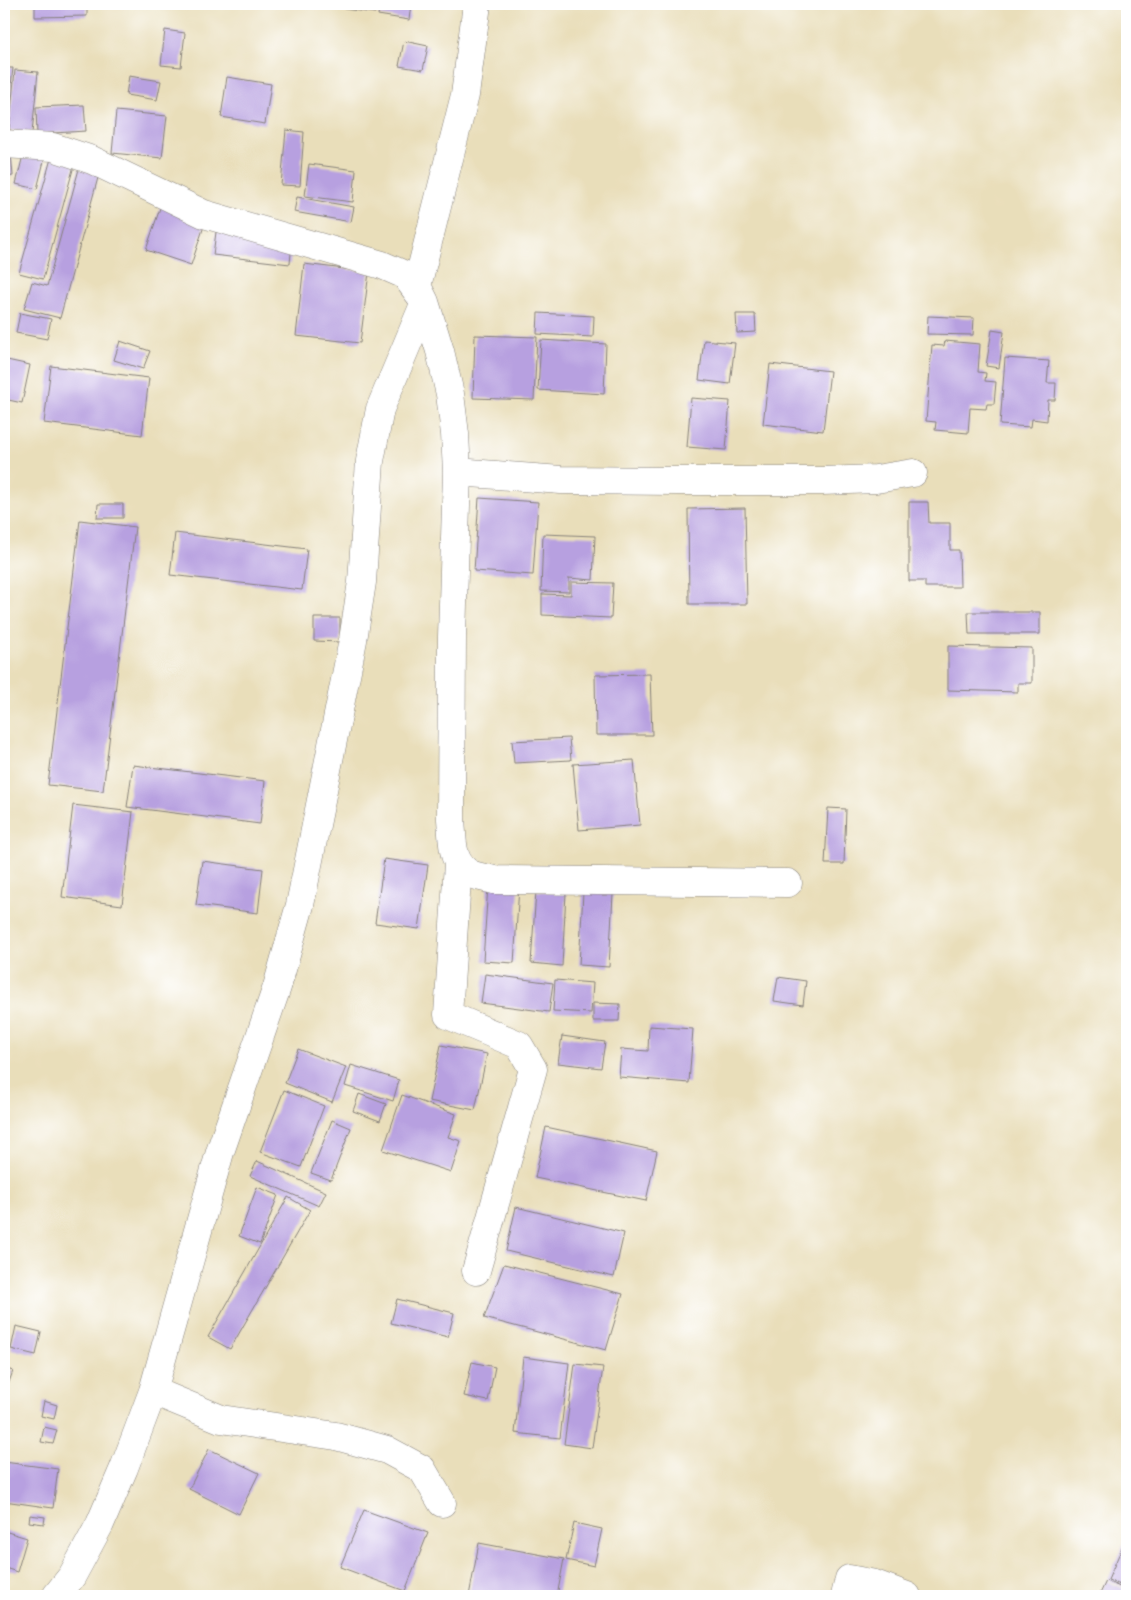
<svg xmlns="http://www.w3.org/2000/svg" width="1131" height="1600" font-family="'Gochi Hand',sans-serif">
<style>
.building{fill:#b7a0e0}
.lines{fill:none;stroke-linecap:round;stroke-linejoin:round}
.minor-casing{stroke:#86807a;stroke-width:29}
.minor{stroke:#fff;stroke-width:28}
</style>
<rect width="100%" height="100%" fill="#fff"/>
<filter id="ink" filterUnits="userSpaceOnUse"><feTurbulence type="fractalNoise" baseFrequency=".02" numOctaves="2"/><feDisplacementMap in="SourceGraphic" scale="10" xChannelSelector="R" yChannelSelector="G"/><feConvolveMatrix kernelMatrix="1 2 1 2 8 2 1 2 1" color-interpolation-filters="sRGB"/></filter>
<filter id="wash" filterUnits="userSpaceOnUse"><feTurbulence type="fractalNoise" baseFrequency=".0096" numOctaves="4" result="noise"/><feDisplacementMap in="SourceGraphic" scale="20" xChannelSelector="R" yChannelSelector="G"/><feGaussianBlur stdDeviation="1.12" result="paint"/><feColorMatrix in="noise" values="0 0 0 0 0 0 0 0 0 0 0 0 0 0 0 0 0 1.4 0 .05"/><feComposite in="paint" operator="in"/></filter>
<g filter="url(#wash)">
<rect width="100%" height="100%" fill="#e9deba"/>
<g id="blocks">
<!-- building -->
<path class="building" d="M35,4h52v12l-52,1z
M345,4h31l-1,9 -31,-4z
M380,4h31l-2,16 -31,-5z
M165,30l20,3 -4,34 -20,-2z
M404,41l24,5 -5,24 -24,-4z
M4,68h9l-3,27 -6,-1z
M15,70l23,2 -6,61 -23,-3z
M129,76l32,5 -4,19 -31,-5z
M227,77l44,7 -6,40 -44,-7z
M84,105l2,26 -49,3 -1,-27z
M116,111l51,5 -5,42 -50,-5z
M286,130l18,2 -4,54 -19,-1z
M24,151l21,6 -8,32 -21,-5z
M11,153l2,23 -9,1v-23z
M52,155l23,7 -32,117 -24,-6z
M309,164l47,6 -3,32 -48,-6z
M79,169l20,5 -39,144 -36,-9 8,-27 15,4z
M297,197l57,10 -3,15 -57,-10z
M161,205l45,15 -15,45 -45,-15z
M216,232l76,9 -2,23 -77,-9z
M4,249l3,1 -2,18h-1z
M304,264l65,8 -9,71 -64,-7z
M20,313l31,6 -4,20 -31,-6z
M538,313l56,3 -1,21 -56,-3z
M736,314h19l1,18 -19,1z
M928,316l46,2 -1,17 -46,-1z
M992,330l12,2 -5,36 -13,-2z
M475,335l62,2 -3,63 -61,-2z
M541,340l65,4 -2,50 -66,-4z
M704,340l31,3 -5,41 -31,-4z
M120,341l30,10 -7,18 -29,-9z
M945,341l35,3 -2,28 8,1 -1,8 11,1 -2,22h-7l-1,5 -16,-1 -2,25 -33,-3 1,-8 -10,-1 6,-76 12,1z
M1005,358l44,3 -2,22h9l-1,17h-7l-1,21 -15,-2 -1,8 -31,-2z
M7,360l23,5 -8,38 -18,-4v-24z
M770,364l60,7 -7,60 -60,-7z
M51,366l98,12 -7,57 -98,-12z
M691,398l39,3 -4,49 -39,-3z
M479,498l59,4 -5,73 -59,-4z
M909,502h19l1,21h21v27h9l1,37h-35v-6h-16z
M98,504h25v14h-26z
M745,508l2,96h-58l-1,-95z
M80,520l55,7 -32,264 -55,-6z
M175,533l132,16 -5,41 -132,-15z
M543,534l52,2 -2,44 -24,-2v14l-28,-1z
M571,582l42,1 -2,35 -69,-3v-21l29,1z
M968,612h72v22h-71z
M314,618h26v24l-26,-1z
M948,646l84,2v35h-14v9l-70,-2z
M650,674l2,61h-56l-1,-60z
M569,738l2,22 -57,3 -2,-22z
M634,760l6,65 -61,5 -6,-66z
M133,765l132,16 -5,43 -133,-17z
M73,805l60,7 -11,93 -60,-8z
M828,808l18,1 -2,55h-19z
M384,859l44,6 -9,64 -44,-6z
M202,861l61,8 -5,44 -62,-8z
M488,885l31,2 -5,76 -31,-2z
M536,891l30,2 -4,73 -31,-3z
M583,892l30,2 -4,73 -30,-2z
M485,974l68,9 -4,29 -68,-9z
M778,977l28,4 -3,24 -29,-4z
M555,980l38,3 -2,30 -38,-2z
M593,1003l27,1 -1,17h-26z
M649,1026l44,3 -4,54 -70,-6 2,-28 27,2z
M562,1036l43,6 -4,26 -43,-5z
M441,1045l46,9 -12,56 -46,-9z
M298,1049l48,18 -14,35 -47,-19z
M351,1065l48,15 -6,21 -48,-15z
M284,1090l40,16 -23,61 -41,-15z
M359,1094l27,10 -6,17 -27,-10z
M402,1095l54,19 -8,23 13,4 -10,31 -68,-22z
M332,1120l19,8 -20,52 -20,-7z
M546,1127l111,24 -11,50 -111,-23z
M257,1161l69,31 -7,14 -69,-30z
M257,1187l21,8 -18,49 -21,-8z
M288,1197l22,13 -80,139 -22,-12z
M516,1207l108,26 -10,44 -108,-26z
M504,1264l119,30 -17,56 -122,-32z
M397,1299l57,14 -6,24 -57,-14z
M16,1326l25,6 -5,23 -25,-6z
M523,1357l46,6 -9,75 -45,-5z
M472,1362l23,5 -7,34 -24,-5z
M575,1364l28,3 -11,81 -28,-4z
M4,1368l9,3 -9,25z
M44,1401l13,4 -3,14 -13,-3z
M44,1427l13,3 -4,14 -12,-2z
M209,1449l50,24 -20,41 -50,-25z
M4,1462l54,7 -5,39 -49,-7z
M364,1510l64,23 -23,58 -65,-24z
M30,1515l15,2 -1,7 -15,-2z
M574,1523l28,6 -8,37 -28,-6z
M4,1531l23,7 -10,34 -12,-4 -1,4z
M1127,1536v52l-19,-8z
M479,1543l85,16 -7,37h-88z
M1106,1581l21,9v6h-28z"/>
</g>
</g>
<g filter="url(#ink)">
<use href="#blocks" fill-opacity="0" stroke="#86807a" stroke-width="1"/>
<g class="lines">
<defs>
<path id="minor" d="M4,144l49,3 39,13 112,54 178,51 23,10 20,27 15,49 10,43 5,40 2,38 -5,165 -1,182c2,20 -1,45 20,55 7,3 16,4 23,6l294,3
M457,472l104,8 116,1h145l54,-2 37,-6
M458,864l-10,151 71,30 14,24 -57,202
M153,1391l68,28 115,17 51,14 35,19 20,34
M56,1596l16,-20 28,-52 24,-56 29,-77 67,-239 57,-165 23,-82 53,-265 9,-58 8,-121 10,-52 45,-107 -8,-16 48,-191 12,-91
M845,1596l4,-17 26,5 32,12"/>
</defs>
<!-- minor casing -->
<use href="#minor" class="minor-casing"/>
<!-- minor -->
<use href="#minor" class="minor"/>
</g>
</g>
<!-- margin -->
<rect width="1131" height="1600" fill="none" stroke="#fff" stroke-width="20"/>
</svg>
